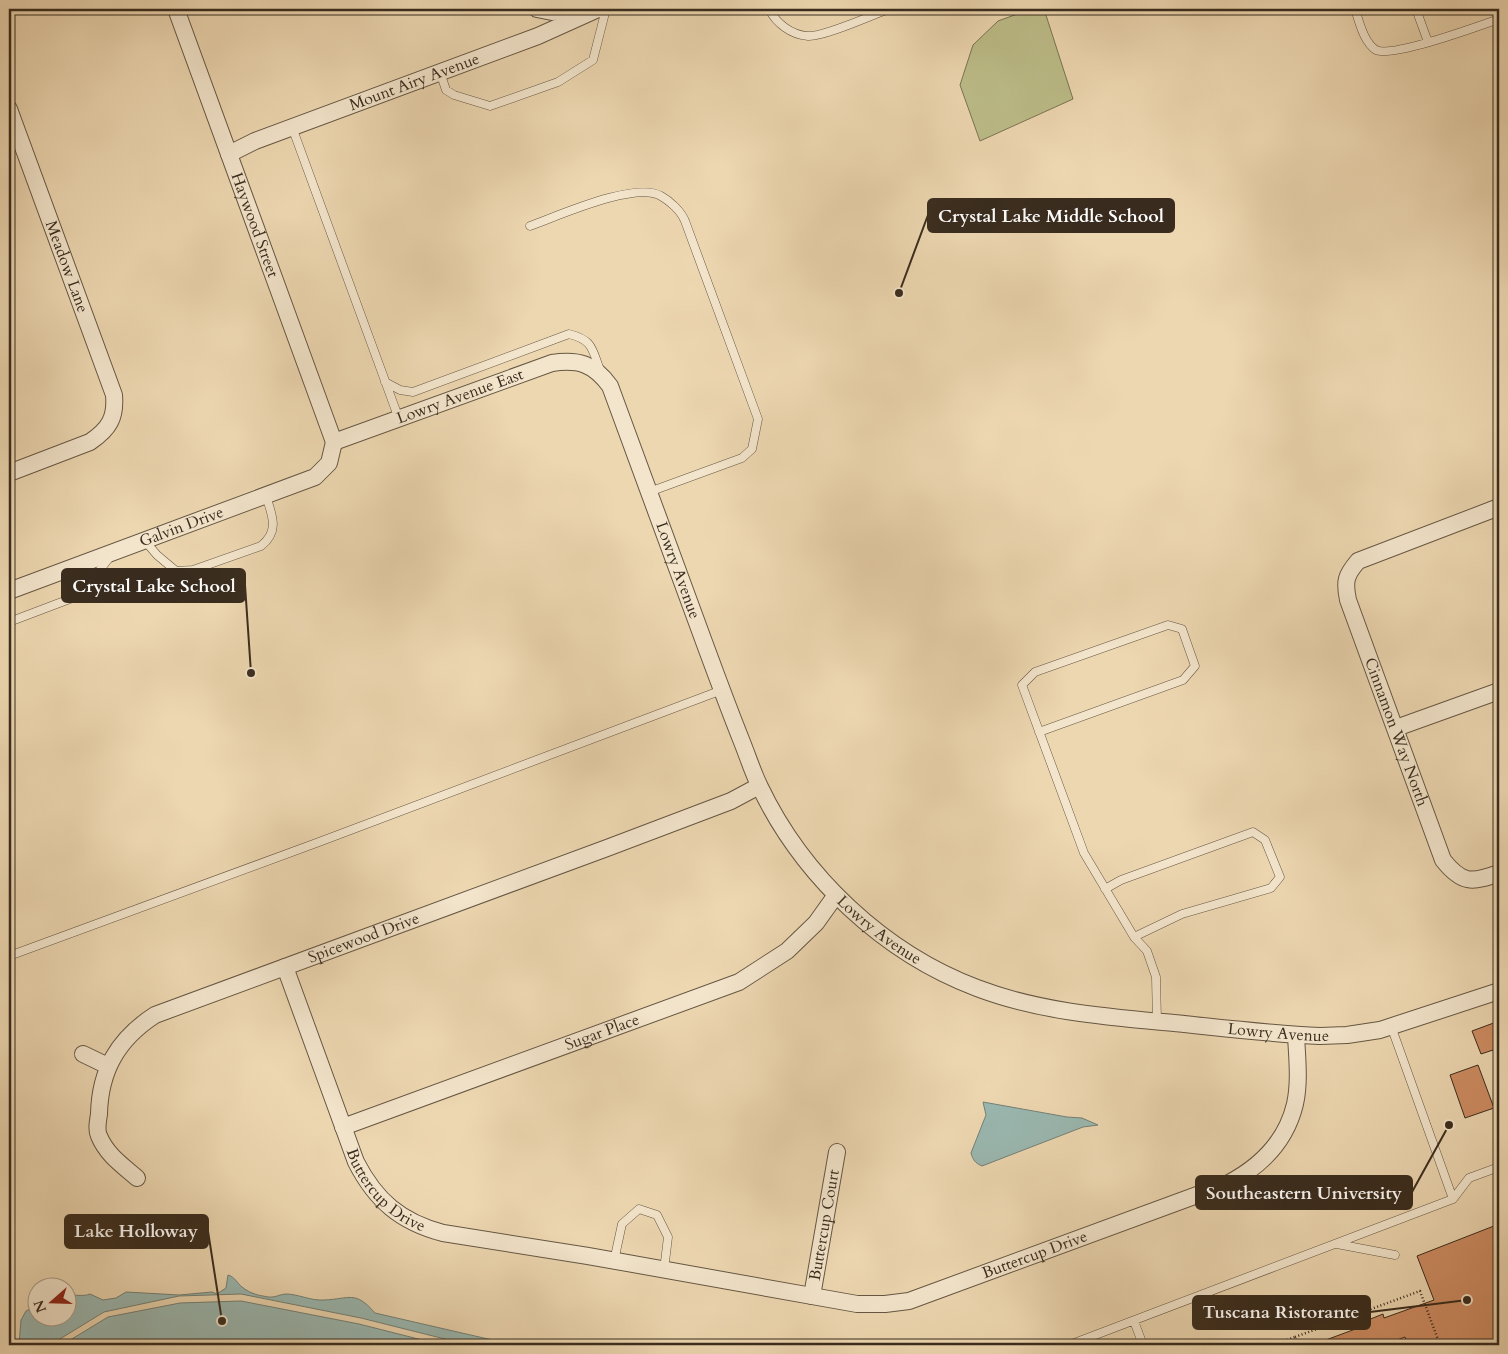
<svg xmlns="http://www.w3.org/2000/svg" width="1508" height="1354" font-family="Cardo,serif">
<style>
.green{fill:#bcbd89;stroke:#7a7454}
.water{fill:#9ab8b1;stroke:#738076}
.building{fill:#cd8c62;stroke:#392c1e}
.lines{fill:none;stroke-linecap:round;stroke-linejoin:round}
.lane-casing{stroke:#665743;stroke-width:9}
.street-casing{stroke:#665743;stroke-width:18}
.path{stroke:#392c1e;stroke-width:2.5;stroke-dasharray:1 2.5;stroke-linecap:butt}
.lane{stroke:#f3e5cc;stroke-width:8}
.street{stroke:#f3e5cc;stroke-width:16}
.labels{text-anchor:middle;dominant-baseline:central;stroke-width:5;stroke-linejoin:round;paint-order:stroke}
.street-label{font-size:16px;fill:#392c1e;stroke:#f3e5cc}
.leader{fill:none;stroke:#392c1e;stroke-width:2}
.callout-dot{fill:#392c1e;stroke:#f3e5cc;stroke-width:2}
.callout{fill:#392c1e;stroke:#392c1e;stroke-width:2}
.callout-label{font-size:18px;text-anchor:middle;font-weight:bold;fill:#fff}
</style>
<rect width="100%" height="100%" fill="#edd7b1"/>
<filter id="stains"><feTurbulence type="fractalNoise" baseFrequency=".004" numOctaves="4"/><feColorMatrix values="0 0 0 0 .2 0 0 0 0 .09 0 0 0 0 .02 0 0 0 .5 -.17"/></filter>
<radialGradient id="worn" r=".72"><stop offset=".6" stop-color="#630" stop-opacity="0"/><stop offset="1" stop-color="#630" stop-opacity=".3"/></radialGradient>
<!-- green -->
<path class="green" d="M1031,9h13l29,90 -93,42 -20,-56 13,-40 25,-24z"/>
<!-- water -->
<path class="water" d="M983,1102l84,15 15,1 16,7 -15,2 -101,39c-7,-3 -9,-6 -11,-13l15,-38z
M228,1275c7,2 9,8 14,12 6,5 14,8 21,9 12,3 13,-1 23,-2 12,0 25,7 38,6 26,-1 31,-10 51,13l139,32h-45l-108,-27 -120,-24 -62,2 -75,16 -54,33h-31l2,-25 5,-9 11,-6 1,11h30v-20c7,-2 15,1 22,-2l13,6 13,-2 10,-6 53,3 33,-3 5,2 9,-6z
M241,1301l118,23 83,21h-380l46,-28 72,-14z"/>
<!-- building -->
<path class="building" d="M1499,1021v27l-18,6 -9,-23z
M1478,1065l16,43 -29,10 -15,-43z
M1499,1224v121h-91l-3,-8 -21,8h-69v-1l54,-20 -1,-4 15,-6 1,4 50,-18 -17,-44z"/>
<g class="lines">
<defs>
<path id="lane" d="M769,9c7,14 22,26 39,27 16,1 64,-21 81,-27
M1355,9c4,12 9,34 21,41 16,8 103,-24 123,-31
M1416,9l12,33
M440,72l6,18 8,5 36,11 68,-24 35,-22 13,-51
M292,127l107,292
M530,226c28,-10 105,-45 131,-30 9,5 20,15 24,25l73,198 -6,30 -10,9 -93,34
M385,382l15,8 13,2 156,-58c24,6 23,15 31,36
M145,541l12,14 19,16 17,-1 68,-24c19,-15 11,-31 5,-50
M9,622l66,-25 14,-13 20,-26
M1039,732l144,-52 12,-14 -13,-37 -14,-4 -133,47 -13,13 62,168 50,84 13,14 9,26 1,44
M1105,889l16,-9 132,-48 12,8 15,37 -9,11 -89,26 -48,23
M9,956l310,-114 403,-152
M1391,1026l62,173
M1453,1199l16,-21 30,-11
M1337,1244l58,11
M614,1261l8,-37 17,-15 18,6 11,22 -4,33
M1134,1321l9,24
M1069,1345l384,-146"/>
<g id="street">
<path id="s1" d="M176,9l158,433"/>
<path d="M537,9l15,3 26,-3"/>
<path id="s2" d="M9,109l105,286c2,23 -5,34 -24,47l-81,31"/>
<path id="s3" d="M229,154l26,-13 283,-105 60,-27"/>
<path id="s4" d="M334,442l218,-79c27,-4 42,1 58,23 29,78 58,156 86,234 15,41 30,82 46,122 6,15 11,31 18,45 43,90 124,166 217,201 63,24 131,29 197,35 49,5 97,11 146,13l27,-1 33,-5 119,-39"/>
<path id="s5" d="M1499,507l-141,54c-12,14 -14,20 -10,39l95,260c19,24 29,23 56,13"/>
<path id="s6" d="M9,591l306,-114 14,-14 5,-21"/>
<path d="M1396,728l103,-37"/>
<path id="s7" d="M285,967l71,195c20,39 45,60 87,71l145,23 269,48h28l24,-3 318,-117c33,-17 59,-42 68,-80 5,-22 2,-47 1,-69"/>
<path d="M83,1054l25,12"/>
<path id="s8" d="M343,1127l396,-145 48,-31 29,-28 20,-28"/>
<path id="s9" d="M137,1178c-15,-13 -30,-23 -38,-42 -3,-6 -1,-15 0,-22 1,-44 19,-75 56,-99l452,-167 124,-47 28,-15"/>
<path id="s10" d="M812,1296l25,-144"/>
</g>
</defs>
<!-- lane casing -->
<use href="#lane" class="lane-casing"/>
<!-- street casing -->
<use href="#street" class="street-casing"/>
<!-- path -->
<path class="path" d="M1495,1180l4,12
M1295,1337l125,-46 20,54
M1274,1345l21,-8 3,8"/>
<!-- lane -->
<use href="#lane" class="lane"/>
<!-- street -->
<use href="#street" class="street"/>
</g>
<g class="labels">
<!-- street labels -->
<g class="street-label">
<text stroke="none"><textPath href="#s3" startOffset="199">Mount Airy Avenue</textPath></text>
<text stroke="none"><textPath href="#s1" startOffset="230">Haywood Street</textPath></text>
<text stroke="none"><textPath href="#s2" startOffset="168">Meadow Lane</textPath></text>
<text stroke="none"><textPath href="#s4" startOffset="134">Lowry Avenue East</textPath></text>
<text stroke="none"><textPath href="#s6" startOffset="184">Galvin Drive</textPath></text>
<text stroke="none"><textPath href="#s4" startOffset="495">Lowry Avenue</textPath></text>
<text stroke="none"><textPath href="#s5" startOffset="334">Cinnamon Way North</textPath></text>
<text stroke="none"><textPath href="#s4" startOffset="915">Lowry Avenue</textPath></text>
<text stroke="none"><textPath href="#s9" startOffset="421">Spicewood Drive</textPath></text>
<text stroke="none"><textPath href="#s4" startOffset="1335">Lowry Avenue</textPath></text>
<text stroke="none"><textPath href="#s8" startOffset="276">Sugar Place</textPath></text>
<text stroke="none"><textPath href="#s7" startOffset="249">Buttercup Drive</textPath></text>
<text stroke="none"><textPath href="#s10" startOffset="72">Buttercup Court</textPath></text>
<text stroke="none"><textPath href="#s7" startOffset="930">Buttercup Drive</textPath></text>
</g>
</g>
<!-- callouts -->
<path class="leader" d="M899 293L928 215M251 673L245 585M1449 1125L1412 1192M222 1321L208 1231M1467 1300L1370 1312"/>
<g class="callout-dot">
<circle cx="899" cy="293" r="5"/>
<circle cx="251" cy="673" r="5"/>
<circle cx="1449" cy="1125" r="5"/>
<circle cx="222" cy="1321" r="5"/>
<circle cx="1467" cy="1300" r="5"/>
</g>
<g class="callout">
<rect x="928" y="199" width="246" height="33" rx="5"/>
<rect x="62" y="569" width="183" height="33" rx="5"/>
<rect x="1196" y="1176" width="216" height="33" rx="5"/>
<rect x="65" y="1215" width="143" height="33" rx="5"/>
<rect x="1193" y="1296" width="177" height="33" rx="5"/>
</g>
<g class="callout-label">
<text x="1051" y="222">Crystal Lake Middle School</text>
<text x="154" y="592">Crystal Lake School</text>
<text x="1304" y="1199">Southeastern University</text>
<text x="136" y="1237">Lake Holloway</text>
<text x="1281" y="1318">Tuscana Ristorante</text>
</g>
<!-- margin -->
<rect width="1508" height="1354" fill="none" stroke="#edd7b1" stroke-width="30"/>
<rect x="10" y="10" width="1488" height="1334" fill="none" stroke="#392c1e" stroke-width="2.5"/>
<rect x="15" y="15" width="1478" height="1324" fill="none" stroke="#392c1e"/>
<!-- north arrow -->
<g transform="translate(52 1302) rotate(250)"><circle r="24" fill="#f3e5cc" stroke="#a99b86"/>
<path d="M0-4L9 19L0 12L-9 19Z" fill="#8f2418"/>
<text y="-8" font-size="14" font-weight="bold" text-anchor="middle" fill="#392c1e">N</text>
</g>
<rect width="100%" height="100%" filter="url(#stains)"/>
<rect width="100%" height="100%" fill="url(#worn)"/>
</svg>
